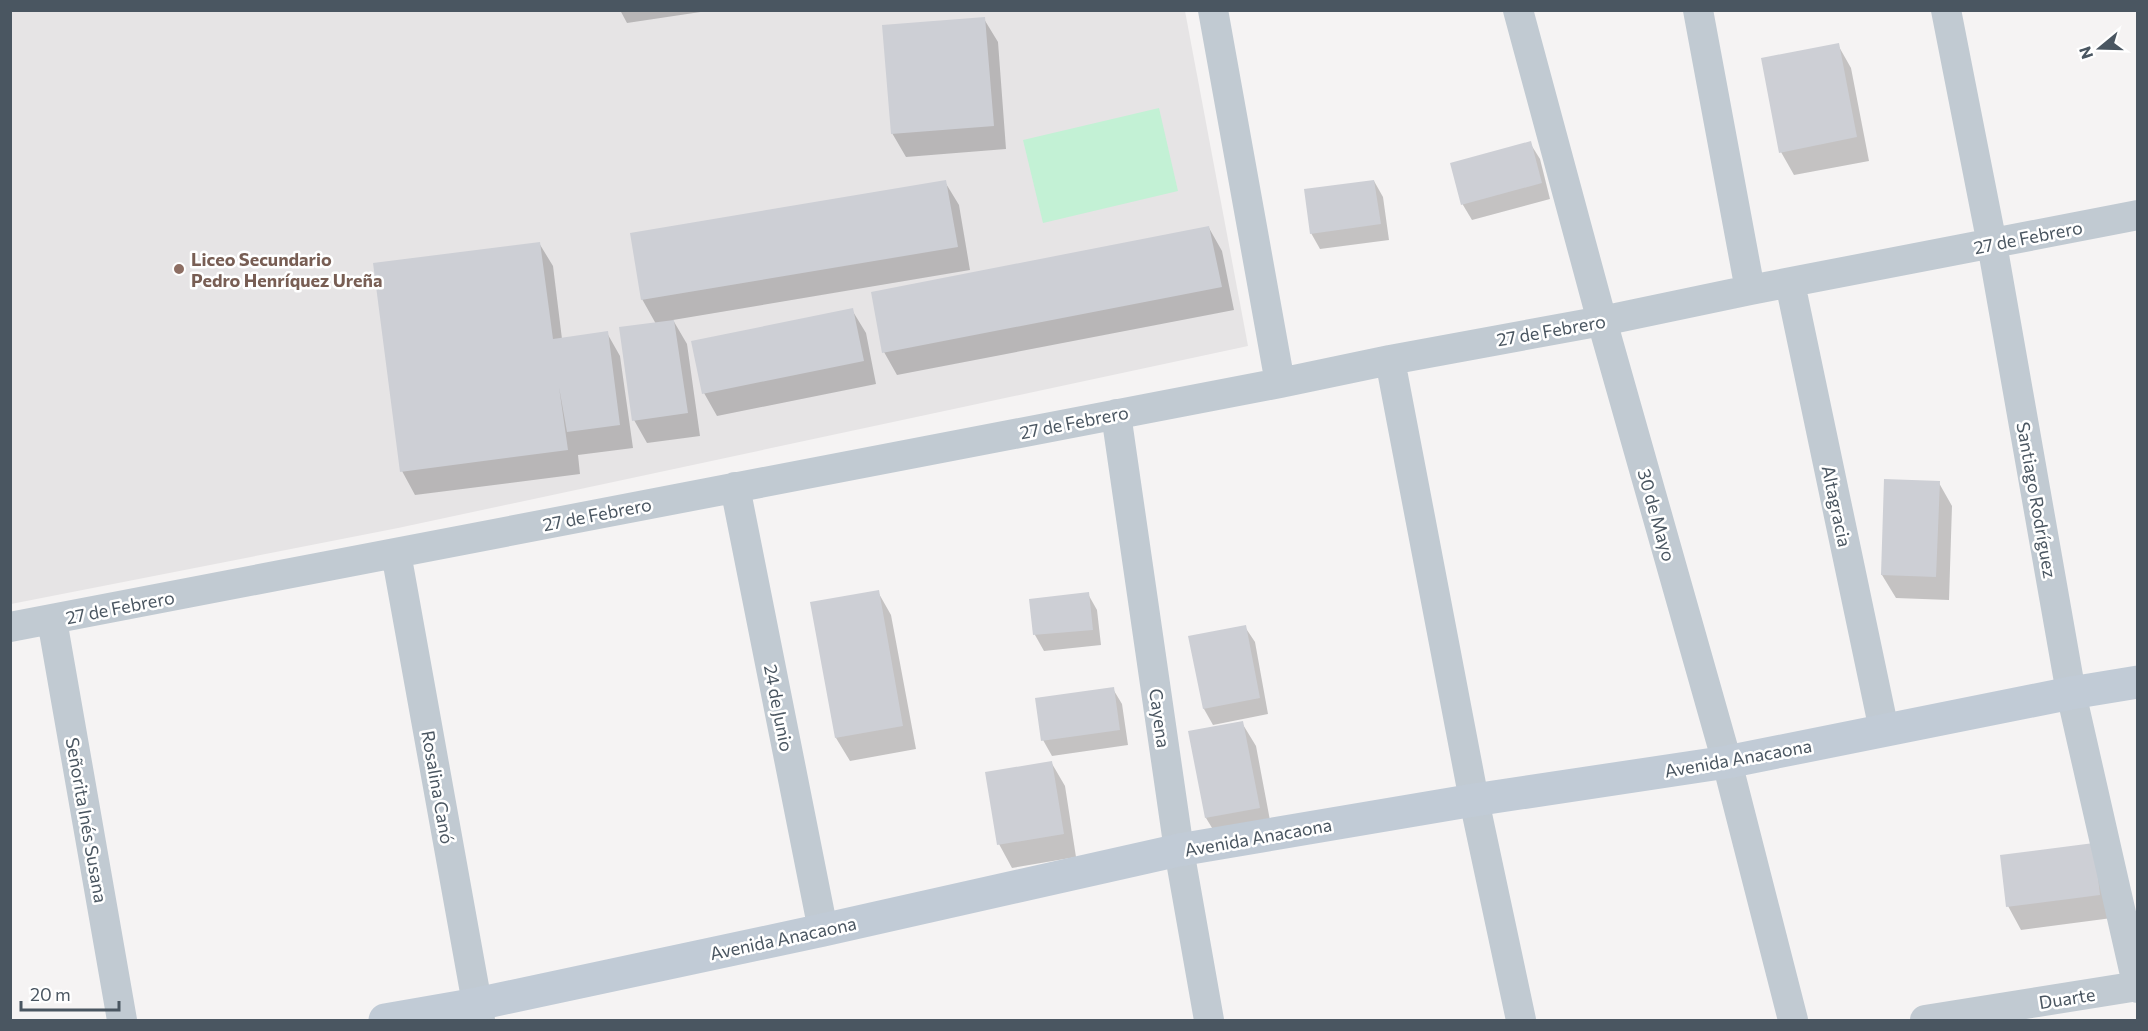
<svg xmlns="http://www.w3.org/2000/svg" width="2148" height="1031" font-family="Commissioner,sans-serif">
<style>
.education{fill:#e6e4e5}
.green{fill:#c3f1d5}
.shadow{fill:#0003}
.building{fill:#cdcfd5}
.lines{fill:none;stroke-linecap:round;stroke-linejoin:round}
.street{stroke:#c1cad2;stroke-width:30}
.secondary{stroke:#c1cbd6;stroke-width:33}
.education-dot{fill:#8d6e63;stroke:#fff;stroke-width:2}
.labels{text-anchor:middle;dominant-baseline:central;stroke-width:5;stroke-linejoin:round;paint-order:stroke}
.street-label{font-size:18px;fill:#4a5661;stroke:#fff}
.education-label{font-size:18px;font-weight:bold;fill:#785e54;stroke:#fff;text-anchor:start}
</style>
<rect width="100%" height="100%" fill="#f5f3f3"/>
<!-- education -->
<path class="education" d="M11,11h1174l63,335 -850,182 -387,76z"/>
<!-- green -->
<path class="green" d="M1159,108l19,83 -135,32 -20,-83z"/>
<!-- shadow -->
<path class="shadow" d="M620,10h94l-87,13z
M984,19l14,23 8,107 -100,8 -14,-24z
M1838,45l13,23 18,93 -75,14 -13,-23z
M1530,143l10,16 10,40 -78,21 -9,-15 -11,-41z
M1374,181l9,16 6,43 -69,9 -9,-16z
M945,182l14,23 11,65 -297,50 14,24 13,92 -53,7 -13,-23 22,-96 -14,-25z
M1209,228l13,23 12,59 -337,65 -13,-23z
M539,243l14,23 9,73 45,-6 13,23 13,92 -55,7 2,19 -165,21 -13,-24z
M852,310l14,23 10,51 -159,32 -13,-23z
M1939,483l13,23 -3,94 -53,-2 -14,-23z
M878,592l13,23 25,134 -66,12 -14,-23z
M1088,594l9,16 4,35 -57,6 -9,-16 -4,-35z
M1245,627l10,15 13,72 -55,11 -9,-16 -14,-71z
M1113,689l9,15 6,41 -76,11 -9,-16z
M1242,723l14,23 16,85 -52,10 -14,-23z
M1051,762l14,24 11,71 -64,11 -13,-24z
M2093,845l19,73 -91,12 -13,-24z"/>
<!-- building -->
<path class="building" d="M985,17l9,109 -103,8 -9,-109z
M1839,43l18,94 -78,16 -18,-95z
M1531,141l11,42 -81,22 -11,-42z
M946,180l12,67 -317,53 -11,-67z
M1374,180l7,44 -71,10 -6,-45z
M1209,226l13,61 -340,66 -11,-61z
M540,242l13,97 55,-8 12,94 -53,7 -8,-45 9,63 -168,22 -27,-209z
M853,308l11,53 -162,33 -11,-53z
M674,320l14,93 -56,8 -13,-94z
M1884,479l56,2 -4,96 -55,-2z
M879,590l24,136 -68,12 -25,-136z
M1089,592l4,38 -60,5 -4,-36z
M1246,625l14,73 -57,11 -15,-73z
M1114,687l6,43 -79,11 -6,-43z
M1243,721l17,87 -55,10 -17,-87z
M1052,761l12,73 -67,11 -12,-73z
M2094,843l6,52 -94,12 -6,-52z"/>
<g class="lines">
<!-- street -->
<path class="street" d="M1213,10l67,373
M1518,10l84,311 125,441 66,258
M1698,10l52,280
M1946,10l46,234 79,449 67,295
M1790,283l94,447
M1390,360l84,440 47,220
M1116,414l63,436 30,170
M735,487l88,443
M396,553l84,467
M52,620l70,400
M10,627l1270,-244 110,-23 212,-39 148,-31 388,-75
M1925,1020l213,-34"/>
<!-- secondary -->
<path class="secondary" d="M385,1020l92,-16 346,-74 356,-80 295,-50 253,-38 344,-69 67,-11"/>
</g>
<!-- markers -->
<circle class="education-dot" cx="179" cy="269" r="6"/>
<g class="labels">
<!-- street labels -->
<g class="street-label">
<text transform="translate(2028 237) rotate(-11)">27 de Febrero</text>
<text transform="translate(1551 330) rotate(-10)">27 de Febrero</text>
<text transform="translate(1074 422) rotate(-11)">27 de Febrero</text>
<text transform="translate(2037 500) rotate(80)">Santiago Rodríguez</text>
<text transform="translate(1837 506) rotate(78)">Altagracia</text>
<text transform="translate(597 514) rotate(-11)">27 de Febrero</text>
<text transform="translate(1657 515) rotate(74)">30 de Mayo</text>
<text transform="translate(120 607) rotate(-11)">27 de Febrero</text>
<text transform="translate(779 708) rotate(79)">24 de Junio</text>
<text transform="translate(1160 718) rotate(82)">Cayena</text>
<text transform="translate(1738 758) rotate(-10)">Avenida Anacaona</text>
<text transform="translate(438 787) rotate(80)">Rosalina Canó</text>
<text transform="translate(87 820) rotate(80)">Señorita Inés Susana</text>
<text transform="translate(1258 837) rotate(-10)">Avenida Anacaona</text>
<text transform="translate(783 938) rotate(-12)">Avenida Anacaona</text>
<text transform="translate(2067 998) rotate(-9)">Duarte</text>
</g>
<!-- education labels -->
<g class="education-label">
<text x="191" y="259">Liceo Secundario<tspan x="191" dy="21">Pedro Henríquez Ureña</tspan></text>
</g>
</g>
<!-- border -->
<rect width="2148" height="1031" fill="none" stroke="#4a5661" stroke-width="24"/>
<!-- north arrow -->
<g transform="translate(2100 48) rotate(251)" stroke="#ffffff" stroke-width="4.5" paint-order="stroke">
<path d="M0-4.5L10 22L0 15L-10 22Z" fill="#4a5661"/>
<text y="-9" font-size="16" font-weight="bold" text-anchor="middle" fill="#4a5661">N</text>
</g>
<!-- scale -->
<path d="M21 1001v9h98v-9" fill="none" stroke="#4a5661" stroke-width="3"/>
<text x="30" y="1001" font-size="18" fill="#4a5661" stroke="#ffffff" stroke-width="4.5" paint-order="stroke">20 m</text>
</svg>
